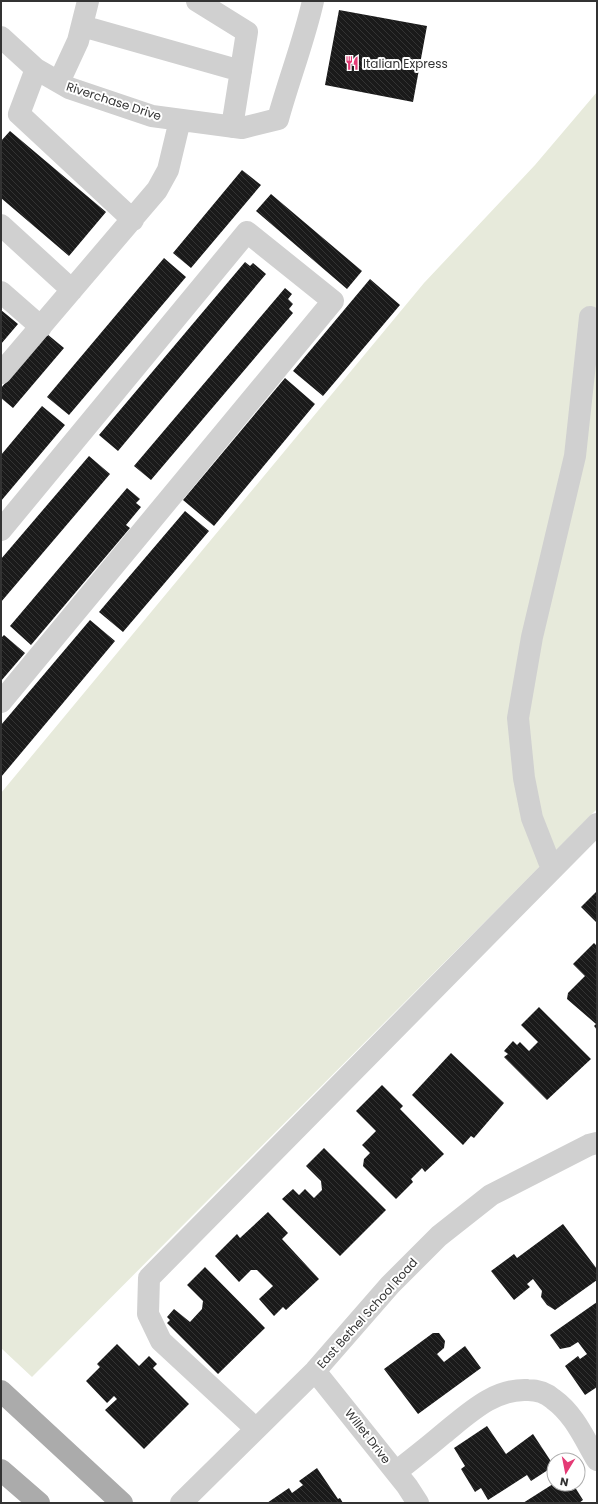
<svg xmlns="http://www.w3.org/2000/svg" width="598" height="1504" font-family="Poppins,sans-serif">
<style>
.grass{fill:#e7eadb}
.building{fill:url(#building-back-hatch)}
.lines{fill:none;stroke-linecap:round;stroke-linejoin:round}
.minor{stroke:#d0d0d0;stroke-width:22}
.major{stroke:#ababab;stroke-width:22}
.labels{text-anchor:middle;dominant-baseline:central;stroke-width:4;stroke-linejoin:round;paint-order:stroke}
.poi-label{font-size:12px;fill:#333;stroke:#fff;text-anchor:start}
.street-label{font-size:12px;fill:#333;stroke:#fff}
</style>
<defs>
<pattern id="building-back-hatch" width="6" height="6" patternUnits="userSpaceOnUse"><rect width="6" height="6" fill="#1a1a1a"/><path d="M-1 5l2 2M0 0l6 6M5-1l2 2" fill="none" stroke="#333"/></pattern>
</defs>
<rect width="100%" height="100%" fill="#fff"/>
<!-- grass -->
<path class="grass" d="M597,92v717l-565,568 -31,-29v-555l423,-510 111,-118z"/>
<!-- building -->
<path class="building" d="M339,10l88,16 -14,76 -88,-17z
M10,131l96,81 -37,44 -68,-58v-57z
M242,170l19,15 -70,83 -18,-15z
M271,194l91,77 -15,18 -91,-78z
M164,258l22,19 -117,138 -22,-18z
M245,262l5,4 3,-3 13,11 -148,177 -19,-16z
M370,279l30,26 -77,91 -30,-25z
M285,288l7,6 -4,5 5,5 -4,5 4,4 -142,167 -17,-14z
M1,310l17,14 -17,20z
M47,334l17,14 -51,60 -12,-10v-10z
M285,378l30,26 -101,122 -31,-26z
M42,406l23,19 -64,76v-46z
M89,456l21,18 -109,128v-43z
M127,488l13,11 -4,4 5,4 -15,18 4,3 -99,117 -21,-19z
M185,511l24,20 -86,101 -24,-20z
M90,620l25,21 -114,136v-52z
M4,635l21,18 -24,28v-43z
M597,891v32l-16,-16z
M594,943l3,3v84l-3,-4 2,-2 -29,-25 1,-6 17,-17 -12,-12z
M539,1007l52,52 -44,41 -43,-43 4,-3 -4,-3 9,-10 4,4 3,-3 9,9 9,-9 -17,-17z
M451,1053l53,50 -30,35 -3,-2 -8,9 -51,-50z
M382,1085l21,21 -3,3 44,45 -19,18 -3,-4 -11,11 2,3 -17,17 -33,-33 1,-7 6,-6 -8,-8 14,-14 -20,-20z
M324,1148l62,62 -46,46 -58,-57 11,-10 6,6 6,-6 9,9 8,-8 -1,-9 -15,-15z
M268,1212l20,21 -6,6 37,40 -33,31 -3,-3 -9,9 -15,-17 14,-13 -16,-16h-6l-12,12 -24,-26 22,-22 3,4z
M563,1224l34,45v11l-42,30 -8,-5 -6,-8 1,-6 -9,-12 -6,5 3,3 -16,13 -23,-29 23,-17 3,4z
M205,1267l60,61 -47,46 -51,-51 3,-3 -3,-3 7,-8 16,13 12,-13 1,-8 -16,-16z
M597,1302v85l-12,8 -20,-29 13,-10 2,3 7,-5 -9,-12 -8,5 -10,2 -10,-14z
M433,1333h6l6,8 -1,7 -7,6 7,8 21,-16 16,22 -63,46 -34,-45z
M117,1344l22,22 10,-10 8,8 -4,4 36,36 -45,45 -39,-39 12,-11 -3,-3 -7,7 -21,-22 14,-14 -3,-3z
M487,1426l19,28 27,-20 21,32 -23,15 -4,-6 -39,25 -7,-12 -6,4 -14,-23 4,-3 -11,-18z
M317,1468l21,31 2,-1 3,5h-76l22,-15 3,5 11,-8 -4,-4z
M553,1484h20l10,16 -4,3h-56z"/>
<g class="lines">
<!-- minor -->
<path class="minor" d="M197,1l50,31 -15,95
M82,26l159,45
M1,37l35,32 33,19 83,28 90,12 36,-9c11,-40 26,-78 35,-118
M36,69l-17,45 114,106
M59,82l19,-41 10,-40
M1,225l71,65
M1,292l40,35
M1,373l156,-183 11,-20 12,-50
M1,530l246,-298 86,69 -332,401
M552,869l-20,-51 -8,-40 -6,-60 14,-81 43,-181 15,-139
M315,1371l92,115 11,17
M256,1429l-95,-88 -13,-27 1,-36 448,-454
M396,1472c16,-13 32,-25 47,-38 25,-20 51,-46 85,-44 9,0 18,3 25,9 21,15 31,39 44,61
M181,1503l134,-132 75,-86 49,-49 52,-41 98,-50 8,-2"/>
<!-- major -->
<path class="major" d="M1,1391l121,112
M1,1470l38,33"/>
</g>
<!-- icons -->
<defs>
<symbol id="restaurant-bare" viewBox="-9 -9 18 18"><path d="M-5-6h1v4h1v-4h1v4h1v-4h1v5L-1.5 .5V6h-2V.5L-5-1ZM5-6V6H3V1.5H1.5Q1.5-4 5-6Z" fill="#e43a75" stroke="#fff" stroke-width="2.5" paint-order="stroke"/></symbol>
</defs>
<g fill-rule="evenodd">
<use href="#restaurant-bare" x="342" y="53" width="20" height="20"/>
</g>
<g class="labels">
<!-- poi labels -->
<g class="poi-label">
<text x="363" y="63">Italian Express</text>
</g>
<!-- street labels -->
<g class="street-label">
<text transform="translate(114 101) rotate(18)">Riverchase Drive</text>
<text transform="translate(367 1313) rotate(-48)">East Bethel School Road</text>
<text transform="translate(368 1436) rotate(52)">Willet Drive</text>
</g>
</g>
<!-- border -->
<rect width="598" height="1504" fill="none" stroke="#333333" stroke-width="4"/>
<!-- north arrow -->
<g transform="translate(566 1472) rotate(190)"><circle r="19" fill="#ffffff" stroke="#adadad"/>
<path d="M0-3L7 15L0 10L-7 15Z" fill="#e43a75"/>
<text y="-6" font-size="11" font-weight="bold" text-anchor="middle" fill="#333333">N</text>
</g>
</svg>
